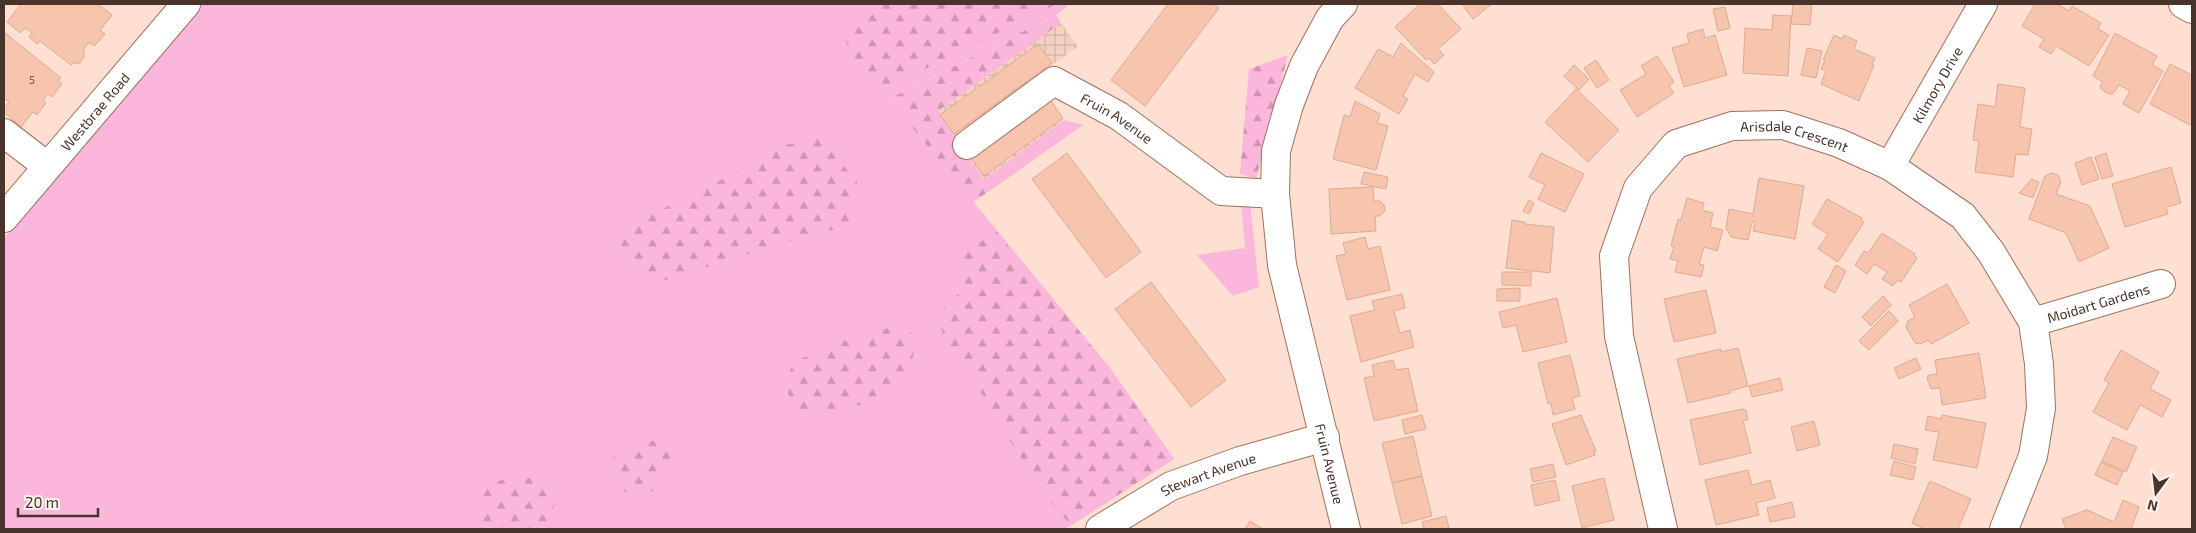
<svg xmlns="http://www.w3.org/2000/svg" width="2196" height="533" font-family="'Exo 2',sans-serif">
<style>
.industrial{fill:url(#industrial-grid)}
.grass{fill:#fbb6db}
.forest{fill:url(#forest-firs)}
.building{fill:#f7c4ae;stroke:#dbaa94}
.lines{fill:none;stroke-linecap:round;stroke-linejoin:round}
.minor-casing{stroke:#a0725d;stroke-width:30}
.minor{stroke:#fff;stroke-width:28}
.labels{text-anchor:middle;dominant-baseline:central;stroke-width:4.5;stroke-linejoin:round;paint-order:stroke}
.number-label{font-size:11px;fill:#74584c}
.street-label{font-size:14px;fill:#48342b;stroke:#fcf2ed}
</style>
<defs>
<pattern id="industrial-grid" width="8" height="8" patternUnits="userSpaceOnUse" patternTransform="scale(1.25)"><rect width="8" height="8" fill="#f4d1c1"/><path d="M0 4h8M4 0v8" fill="none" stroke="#d3b4a6"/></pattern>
<pattern id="forest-firs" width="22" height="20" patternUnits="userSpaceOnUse" patternTransform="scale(1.25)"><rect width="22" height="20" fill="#fbb6db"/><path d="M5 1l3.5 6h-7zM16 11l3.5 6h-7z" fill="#cd95b2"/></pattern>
</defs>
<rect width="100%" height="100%" fill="#ffdfd1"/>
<!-- industrial -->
<path class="industrial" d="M1061,23l17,24 -43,29 29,44 -80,60 -46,-69z"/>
<!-- grass -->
<path class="grass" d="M202,4h868l-14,11 -167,84 221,269 64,91 -109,70h-1061v-291z
M1064,120l19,5 -92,65 -7,-10z
M1241,202l9,1 9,84 -26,9 -36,-41 48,-7z"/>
<!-- forest -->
<path class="forest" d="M871,4h185l-173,86 -21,-7 -19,-49z
M1056,15l5,8 -123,88 53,79 -18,12 -84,-103z
M1288,55l-32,124 -16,-5 9,-105z
M818,137l39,44 -6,47 -33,4 -171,54 -27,-35 -2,-19 7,-10 39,-14 29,-13 93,-50z
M997,232l113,136 64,91 -102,66 -15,-14 -41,-60 -32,-54 -38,-50 -8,-33 24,-24 -5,-34z
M903,324l15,16c-4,11 -9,34 -16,44 -19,24 -77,26 -107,30l-11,-34 11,-18 34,-17z
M661,439l20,23 -28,29 -16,7 -17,-9 -7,-17 1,-22z
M524,476l26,10 6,16 -9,19 -14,8h-50l-2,-31 6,-15z"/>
<!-- building -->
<path class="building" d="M21,4h77l14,11 -12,15 5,4 -11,12 -5,-4 -5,7v8l-4,6h-7l-2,2 -31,-24 -3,3 -8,-7 3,-4 -7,-5 -5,5 -13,-11z
M1168,4h46l5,4 -74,98 -34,-26z
M1420,4h18l23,25 -23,20 6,6 -10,9 -5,-6 -3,2 -31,-33z
M1462,4h30l-19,15z
M1793,4h19l-2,21 -19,-1z
M2035,4h22l12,7 3,-5 29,17 -3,6 11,6 -20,31 -33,-20 -5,8 -12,-7 5,-8 -22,-13z
M1725,7l5,21 -12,3 -5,-22z
M1773,15l18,1 -3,60 -45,-3 2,-45 27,2z
M1703,29l2,9 10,-3 12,40 -43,12 -12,-39 17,-5 -2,-9z
M4,32l57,46 -3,3 4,3 -10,13 -4,-3 -5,6 3,3 -9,12 -4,-3 -12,15 -17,-15v-4l5,-6 -5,-4z
M2115,33l42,23 -5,9 11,6 -24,42 -16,-9 7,-13 -11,-6 -6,9h-4l-8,-5 -1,-3 3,-4 -10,-6z
M1834,35l8,4 2,-4 13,6 -3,8 21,9 -3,6 2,1 -15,36 -38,-17 5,-13 -5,-2 4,-9h-2z
M1401,43l33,29 -6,10 -13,-8 -12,22 5,3 -9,15 -44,-26 23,-39 15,8z
M1038,44l14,19 -98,71 -14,-19z
M1807,48l15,3 -6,27 -15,-3z
M1657,56l17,26 -5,4 5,7 -37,24 -17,-27 26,-16 -5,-8z
M1596,60l13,20 -12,8 -13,-20z
M2170,64l22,11v46l-2,4 -40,-21z
M1574,65l15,14 -10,11 -15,-14z
M1998,84l27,4 -5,39 12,2 -4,26 -12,-1 -3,23 -38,-5 4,-31 -6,-1 5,-36 17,3z
M1576,89l43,41 -31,32 -43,-40z
M1050,100l13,18 -79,58 -13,-19z
M1355,101l25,13 -3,9 11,3 -12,44 -43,-11 11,-44 6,2z
M1067,153l74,99 -35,26 -74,-99z
M1541,153l43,21 -19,38 -27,-13 7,-14 -16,-8z
M2106,153l7,23 -11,3 -7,-22z
M2091,157l8,22 -17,6 -7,-22z
M2171,167l10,36 -15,4 2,7 -43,13 -13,-43z
M1364,172l24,5 -2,12 -25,-5z
M2052,173l6,2 3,7 -5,12 34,12 19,42 -30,14 -13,-29 -37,-14 16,-43z
M1759,178l45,8 -9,53 -42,-8 2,-9h-3l-4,18 -17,-3 -5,-9 3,-19 24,5z
M2032,179l7,3 -6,16 -14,-5z
M1373,187l1,14h6l4,4 1,6 -5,5h-5l1,15 -45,3 -2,-45z
M1687,198l17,5 -2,7 11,3 -3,14 13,3 -6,21 -13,-4 -5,17 5,1 -3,12 -26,-5 3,-11 -8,-2 4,-12 -3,-1 7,-27 3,1z
M1827,199l35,19 -1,2 3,2 -26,40 -20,-13 10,-15 -16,-10z
M1529,200l5,3 -5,11 -6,-3z
M1512,220l13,2v2l29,3 -4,46 -44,-5z
M1882,233l33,21 -1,1 3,3 -16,24 -3,-2 -5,6 -11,-7 5,-7 -13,-8 -7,10 -12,-9 9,-14 4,2z
M1365,237l3,12 12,-3 10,44 -43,10 -11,-44 10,-2 -3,-11z
M1836,265l10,6 -11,22 -11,-6z
M1502,272h29v14l-29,-1z
M1151,282l75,98 -35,27 -76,-98z
M1947,284l22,39 -38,21 -3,-4 -7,4 -6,-1 -9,-16 2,-6 7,-4 -6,-12z
M1520,288v13h-23v-12z
M1706,290l10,43 -42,9 -10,-43z
M1402,294l3,14 -11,3 6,22 10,-3 4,17 -53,15 -11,-46 25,-6 -3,-9z
M1883,296l8,9 -20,21 -9,-9z
M1557,298l10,44 -44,10 -7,-27 -13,3 -4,-16z
M1889,311l9,10 -29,29 -10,-9z
M1738,348l10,38 -18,5 1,2 -43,10 -11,-44 44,-10v3z
M2121,350l38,22 -9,17 21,11 -9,17 -22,-12 -13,25 -34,-18 16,-29 -5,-3z
M1979,353l7,45 -44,7 -2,-17 -9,1 -4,-11 2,-3 8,-1 -2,-14z
M1570,355l10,41 -8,2 3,11 -22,6 -2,-12 -3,1 -10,-41z
M1916,358l5,11 -22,10 -5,-11z
M1393,360l3,10 12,-2 10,43 -44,10 -10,-43 10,-2 -2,-11z
M1780,378l3,12 -31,7 -3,-11z
M1743,409l3,1 2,9 -5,2 8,32 -51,12 -10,-45z
M1422,415l4,14 -21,5 -3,-14z
M1581,415l15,36h-2l1,4 -29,10 -14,-41z
M1942,415l44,8 -9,45 -44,-8 6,-28 -14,-2 3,-14 13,3z
M1814,421l6,24 -23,6 -6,-24z
M1413,436l9,40 -30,7 -10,-40z
M2113,437l24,10 -11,25 -24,-11z
M1894,444l24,5 -3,15 -24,-6z
M1894,461l22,6 -3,13 -23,-5z
M2101,462l22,10 -6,13 -22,-10z
M1553,464l3,13 -23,5 -3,-13z
M1748,470l4,15 18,-5 5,18 -19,5 3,12 -43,10 -11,-45z
M1422,476l10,40 -30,8 -10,-41z
M1604,478l10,42 -32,8 -10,-42z
M1555,480l5,20 -25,6 -4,-21z
M1930,481l41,18 -13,30h-33l-13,-6z
M2123,500l16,7 -8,22h-65l-4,-10 25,-9 27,12z
M1792,502l3,15 -25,5 -3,-14z
M1446,516l3,12 -25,1 -2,-7z
M1250,521l13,8h-18z"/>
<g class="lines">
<defs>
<g id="minor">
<path id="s1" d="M1343,4l-13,14 -26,48 -15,39 -13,46 -1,43 7,71 64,264"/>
<path d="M2183,4l9,5"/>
<path d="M4,133l43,33"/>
<path id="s2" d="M967,145l87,-64 65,35 102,75 54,3"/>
<path id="s3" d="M1890,166l93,-162"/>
<path id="s4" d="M4,218l182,-214"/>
<path id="s5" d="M2033,322l128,-38"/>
<path id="s6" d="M1100,529l71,-43 69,-25 85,-24"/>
<path id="s7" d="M1663,529l-44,-193 -5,-80 24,-68 38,-44 56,-18 51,-1 56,18 51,23 73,50 28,36 42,70 6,42 2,44 -8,48 -29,73"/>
</g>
</defs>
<!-- minor casing -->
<use href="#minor" class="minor-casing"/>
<!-- minor -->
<use href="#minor" class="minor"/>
</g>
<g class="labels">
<!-- number labels -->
<g class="number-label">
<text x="32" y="79">5</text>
</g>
<!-- street labels -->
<g class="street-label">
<text stroke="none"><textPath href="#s3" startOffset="94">Kilmory Drive</textPath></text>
<text stroke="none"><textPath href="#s4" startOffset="140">Westbrae Road</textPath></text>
<text stroke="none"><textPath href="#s2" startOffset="181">Fruin Avenue</textPath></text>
<text stroke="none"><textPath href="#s7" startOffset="531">Arisdale Crescent</textPath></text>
<text stroke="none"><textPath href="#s5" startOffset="68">Moidart Gardens</textPath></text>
<text stroke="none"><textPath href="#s1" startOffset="482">Fruin Avenue</textPath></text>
<text stroke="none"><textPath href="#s6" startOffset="122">Stewart Avenue</textPath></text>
</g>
</g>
<!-- border -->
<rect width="2196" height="533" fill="none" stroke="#48342b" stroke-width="10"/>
<!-- north arrow -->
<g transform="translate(2156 493) rotate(195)" stroke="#fcf2ed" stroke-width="4" paint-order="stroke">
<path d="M0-4L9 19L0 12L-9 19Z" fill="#48342b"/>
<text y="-8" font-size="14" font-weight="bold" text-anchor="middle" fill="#48342b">N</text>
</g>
<!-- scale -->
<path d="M18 508v8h80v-8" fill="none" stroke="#48342b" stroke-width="2.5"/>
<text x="25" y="508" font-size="15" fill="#48342b" stroke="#fcf2ed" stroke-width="4" paint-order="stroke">20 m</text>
</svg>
